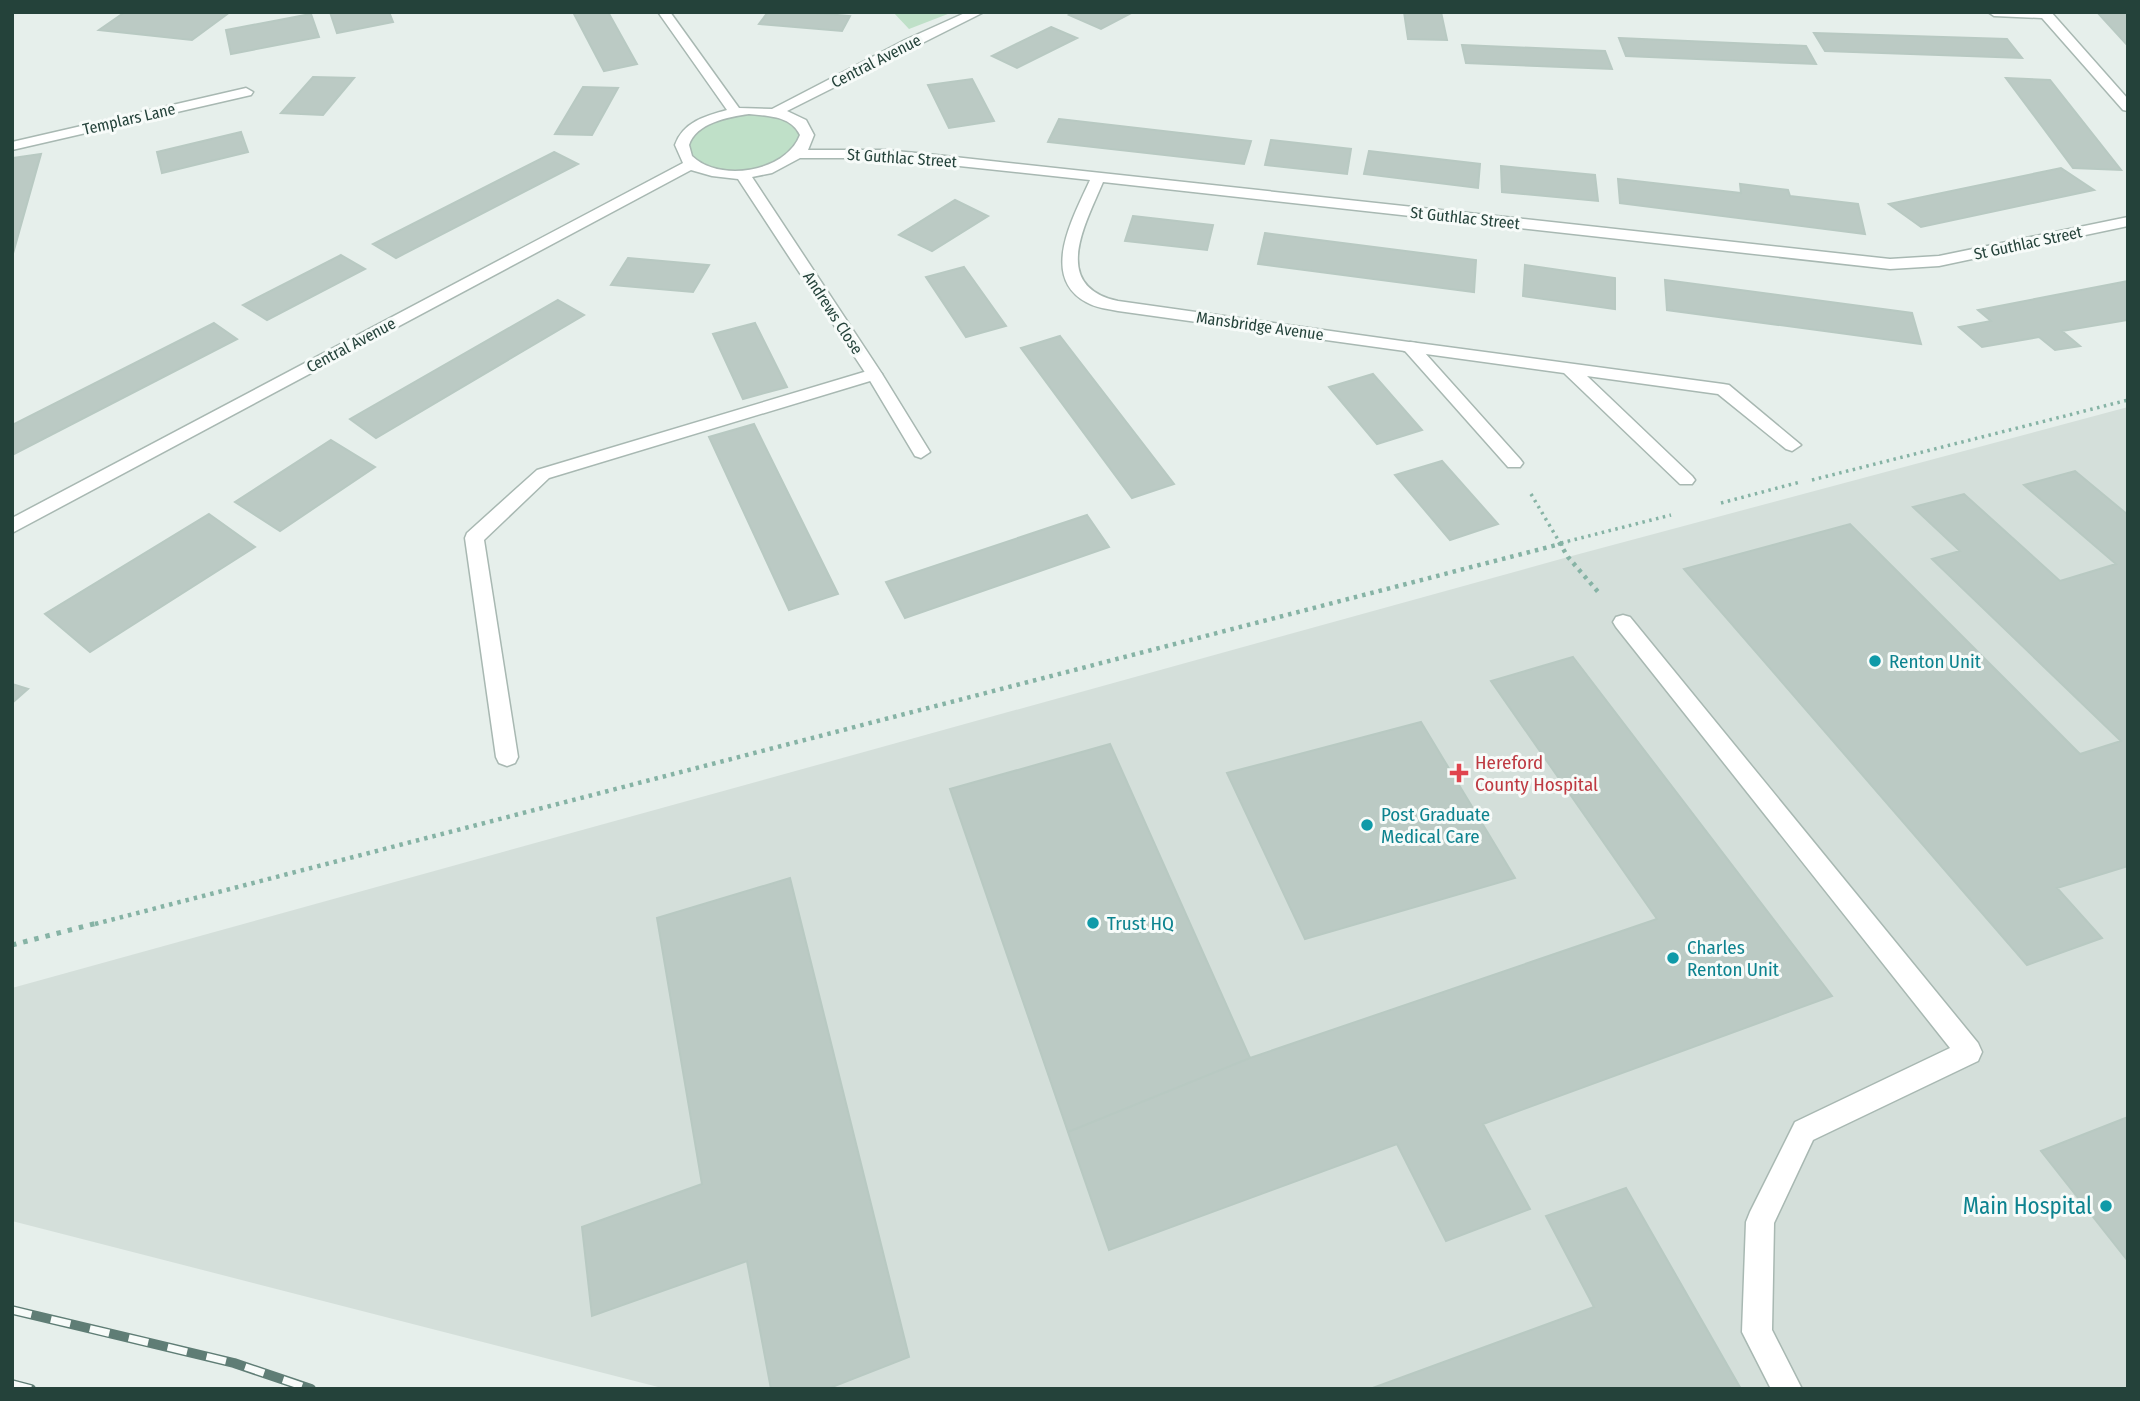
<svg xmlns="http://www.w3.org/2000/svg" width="2140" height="1401" font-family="'Fira Sans Condensed',sans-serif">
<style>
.built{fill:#d4dfda}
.green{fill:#bfe0c8}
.building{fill:#bbcac4;stroke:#b8c9c2;stroke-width:2}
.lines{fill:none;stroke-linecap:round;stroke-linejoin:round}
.lane-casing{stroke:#a8b8b2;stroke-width:3}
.street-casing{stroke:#a8b8b2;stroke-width:3}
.path-far2{stroke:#86b3a5;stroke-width:3.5;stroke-dasharray:2.5 4.5;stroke-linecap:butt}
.path-far1{stroke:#86b3a5;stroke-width:4.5;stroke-dasharray:3.5 5;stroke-linecap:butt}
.path{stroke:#86b3a5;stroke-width:5;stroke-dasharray:4.5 7;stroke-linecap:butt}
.lane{fill:#fff;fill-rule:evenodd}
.street{fill:#fff;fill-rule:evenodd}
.rail-casing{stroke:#5f7d75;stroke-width:10}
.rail{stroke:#f7fbf9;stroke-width:7;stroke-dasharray:20;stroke-linecap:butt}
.culture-dot{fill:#0f9aa8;stroke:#f7fbf9;stroke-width:2.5}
.health-dot{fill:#e0444e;stroke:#f7fbf9;stroke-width:2.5}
.labels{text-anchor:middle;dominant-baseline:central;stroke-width:6;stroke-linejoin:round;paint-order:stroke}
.far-street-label{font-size:16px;fill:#24423a;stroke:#f7fbf9}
.culture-label{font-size:19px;fill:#0d838f;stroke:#f7fbf9;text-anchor:start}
.health-label{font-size:19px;fill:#be3a42;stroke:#f7fbf9;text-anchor:start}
.near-culture-label{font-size:23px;fill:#0d838f;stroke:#f7fbf9;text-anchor:end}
</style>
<rect width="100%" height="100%" fill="#e6efeb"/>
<!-- built -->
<path class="built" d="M2128,407v982h-1462l-654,-168v-233l1556,-431z"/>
<!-- green -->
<path class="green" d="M893,12h60l-44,17z
M776,112l32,22 -32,34 -54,6 -39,-20 5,-21 28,-17z"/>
<!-- building -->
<path class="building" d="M125,12h105l-38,28 -93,-10z
M330,12h59l4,10 -56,11z
M573,12h35l29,52 -33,7z
M768,12h36l46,4 -8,15 -83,-7z
M1075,12h58l-32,17 -32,-14z
M1404,12h37l6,28 -39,-1z
M2097,12h31v34z
M311,14l8,23 -88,17 -5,-24z
M1051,27l26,11 -60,30 -25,-12z
M1814,33l193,6 15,19 -197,-7z
M1619,38l187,8 10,18 -190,-8z
M1462,45l143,6 7,18 -146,-6z
M313,77l41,1 -31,37 -42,-2z
M2006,78l44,2 71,90 -48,-2z
M972,79l22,42 -45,7 -21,-43z
M583,87l35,1 -26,47 -37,-1z
M1059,119l192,22 -7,23 -196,-22z
M241,132l7,20 -86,21 -5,-21z
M1271,140l80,9 -4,25 -82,-9z
M1369,151l111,13 -2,24 -114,-14z
M554,152l24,12 -182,94 -23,-14z
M41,154l-29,103v-99z
M1501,166l94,9 3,26 -96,-9z
M2061,168l33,22 -173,37 -32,-23z
M1618,179l123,14 -1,-9 48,6 2,6 68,8 7,30 -245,-31z
M955,200l33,16 -56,35 -33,-16z
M1133,216l80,9 -6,25 -82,-9z
M1265,233l211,27 -2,32 -216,-28z
M341,255l24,14 -98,51 -24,-15z
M628,258l81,7 -16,27 -82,-7z
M1525,265l90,13v31l-92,-13z
M964,267l42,59 -40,11 -40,-60z
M1665,280l247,33 9,31 -254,-34z
M2128,281v39l-66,11 18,15 -25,4 -16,-13 -57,10 -23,-20 32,-6 -13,-11z
M558,300l26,15 -208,123 -26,-19z
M214,323l23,16 -225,116v-30z
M755,323l32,64 -44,12 -30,-65z
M1060,336l114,148 -42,14 -111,-150z
M1373,374l49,56 -45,14 -48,-57z
M754,424l84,170 -49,16 -80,-173z
M331,440l44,27 -95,64 -45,-29z
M1442,461l56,63 -48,16 -55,-65z
M2075,471l53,44v351l-71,22 45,50 -75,27 -343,-396 166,-45 230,230 41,-13 -189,-182 28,-8 -47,-44 51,-13 96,87 56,-17 -92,-79z
M209,514l46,33 -165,105 -45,-38z
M1087,515l22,32 -204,71 -19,-36z
M1573,657l259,339 -349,128 47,85 -84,32 -49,-97 -288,106 -41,-118 182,-74 407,-139 -166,-238z
M12,684l16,5 -16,14z
M1421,722l94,156 -210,61 -78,-166z
M1110,744l140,314 -182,74 -118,-343z
M790,878l119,479 -82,32h-56l-24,-128 -155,55 -10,-89 120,-43 -45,-266z
M2128,1117v144l-87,-110z
M1626,1188l115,201h-371l224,-82 -48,-91z"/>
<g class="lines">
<defs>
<path id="lane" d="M1410,342l313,42 6,1 72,60 -9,6 -6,-2 -68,-55 -131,-18 105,100 3,4 -3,4h-12l-116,-111 -160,-22 -2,-4z
M874,369l8,5 -2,4 -331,100 -65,62 34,217 -3,6 -8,3 -8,-3 -3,-6 -31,-219 2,-5 70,-63z
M1623,615l7,2 348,426 4,9 -4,9 -165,79 -39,83 -2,107 30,59h-31l-29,-57 4,-110 4,-10 45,-90 155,-74 -334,-421 -3,-5 3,-5z"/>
<path id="street" d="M658,12h12l69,96 33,1 133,-69 62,-28h17l-197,99 19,9 8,15 -6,15h76l43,4 963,105 49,-3 189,-39v9l-189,40 -49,3 -787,-87c-18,43 -53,104 15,119l298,42 104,116 3,4 -3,4h-12l-103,-116 -287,-40c-10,-2 -22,-3 -32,-9 -47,-26 -12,-86 4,-122l-206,-22h-84l-28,15 -20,4 130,197 48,78 -9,6 -6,-2 -49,-82 -128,-195 -26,-3 -21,-6 -679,363v-15l671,-355 -8,-18c8,-23 30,-29 52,-35zM749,114c20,2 42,2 51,21 -14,37 -80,48 -108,21l-3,-11c7,-22 39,-28 60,-31z
M1988,12h63l77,87v12l-5,-1 -81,-92 -48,-2z
M246,88l7,4 -2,3 -239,55v-8z"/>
</defs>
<!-- lane casing -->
<use href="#lane" class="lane-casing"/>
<!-- street casing -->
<use href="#street" class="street-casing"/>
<!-- path-far2 -->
<path class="path-far2" d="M1812,480l316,-80
M1531,494l29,49
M1721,503l79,-21
M1561,543l110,-28"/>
<!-- path-far1 -->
<path class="path-far1" d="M1559,542l9,15 31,36
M95,924l1473,-382"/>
<!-- path -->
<path class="path" d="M12,945l89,-23"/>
<!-- lane -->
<use href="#lane" class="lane"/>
<!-- street -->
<use href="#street" class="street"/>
<defs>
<path id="rail" d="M12,1310l222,53 77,26
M12,1384l19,5"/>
</defs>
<!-- rail casing -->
<use href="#rail" class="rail-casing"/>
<!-- rail -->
<use href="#rail" class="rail"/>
</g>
<!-- markers -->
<g class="culture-dot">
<circle cx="1875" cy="661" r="7"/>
<circle cx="1367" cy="825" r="7"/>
<circle cx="1093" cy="923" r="7"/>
<circle cx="1673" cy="958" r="7"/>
<circle cx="2106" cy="1206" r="7"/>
</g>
<path class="health-dot" d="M1455.5 762.5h7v7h7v7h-7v7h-7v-7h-7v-7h7z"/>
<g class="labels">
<!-- far-street labels -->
<g class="far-street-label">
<text transform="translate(876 61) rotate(-27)">Central Avenue</text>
<text transform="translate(129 119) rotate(-13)">Templars Lane</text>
<text transform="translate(902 158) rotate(4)">St Guthlac Street</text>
<text transform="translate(1465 218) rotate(6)">St Guthlac Street</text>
<text transform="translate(2028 243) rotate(-12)">St Guthlac Street</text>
<text transform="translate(833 313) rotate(57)">Andrews Close</text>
<text transform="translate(1260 326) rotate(8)">Mansbridge Avenue</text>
<text transform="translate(351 345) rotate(-28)">Central Avenue</text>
</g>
<!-- culture labels -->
<g class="culture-label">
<text x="1889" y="661">Renton Unit</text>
<text x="1381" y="814">Post Graduate<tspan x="1381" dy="22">Medical Care</tspan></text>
<text x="1107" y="923">Trust HQ</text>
<text x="1687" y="947">Charles<tspan x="1687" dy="22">Renton Unit</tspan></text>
</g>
<!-- health labels -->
<g class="health-label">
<text x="1475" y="762">Hereford<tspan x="1475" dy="22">County Hospital</tspan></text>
</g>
<!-- near-culture labels -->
<g class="near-culture-label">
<text x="2092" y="1206">Main Hospital</text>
</g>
</g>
<!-- border -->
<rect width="2140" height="1401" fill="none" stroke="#24423a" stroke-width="28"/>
</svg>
